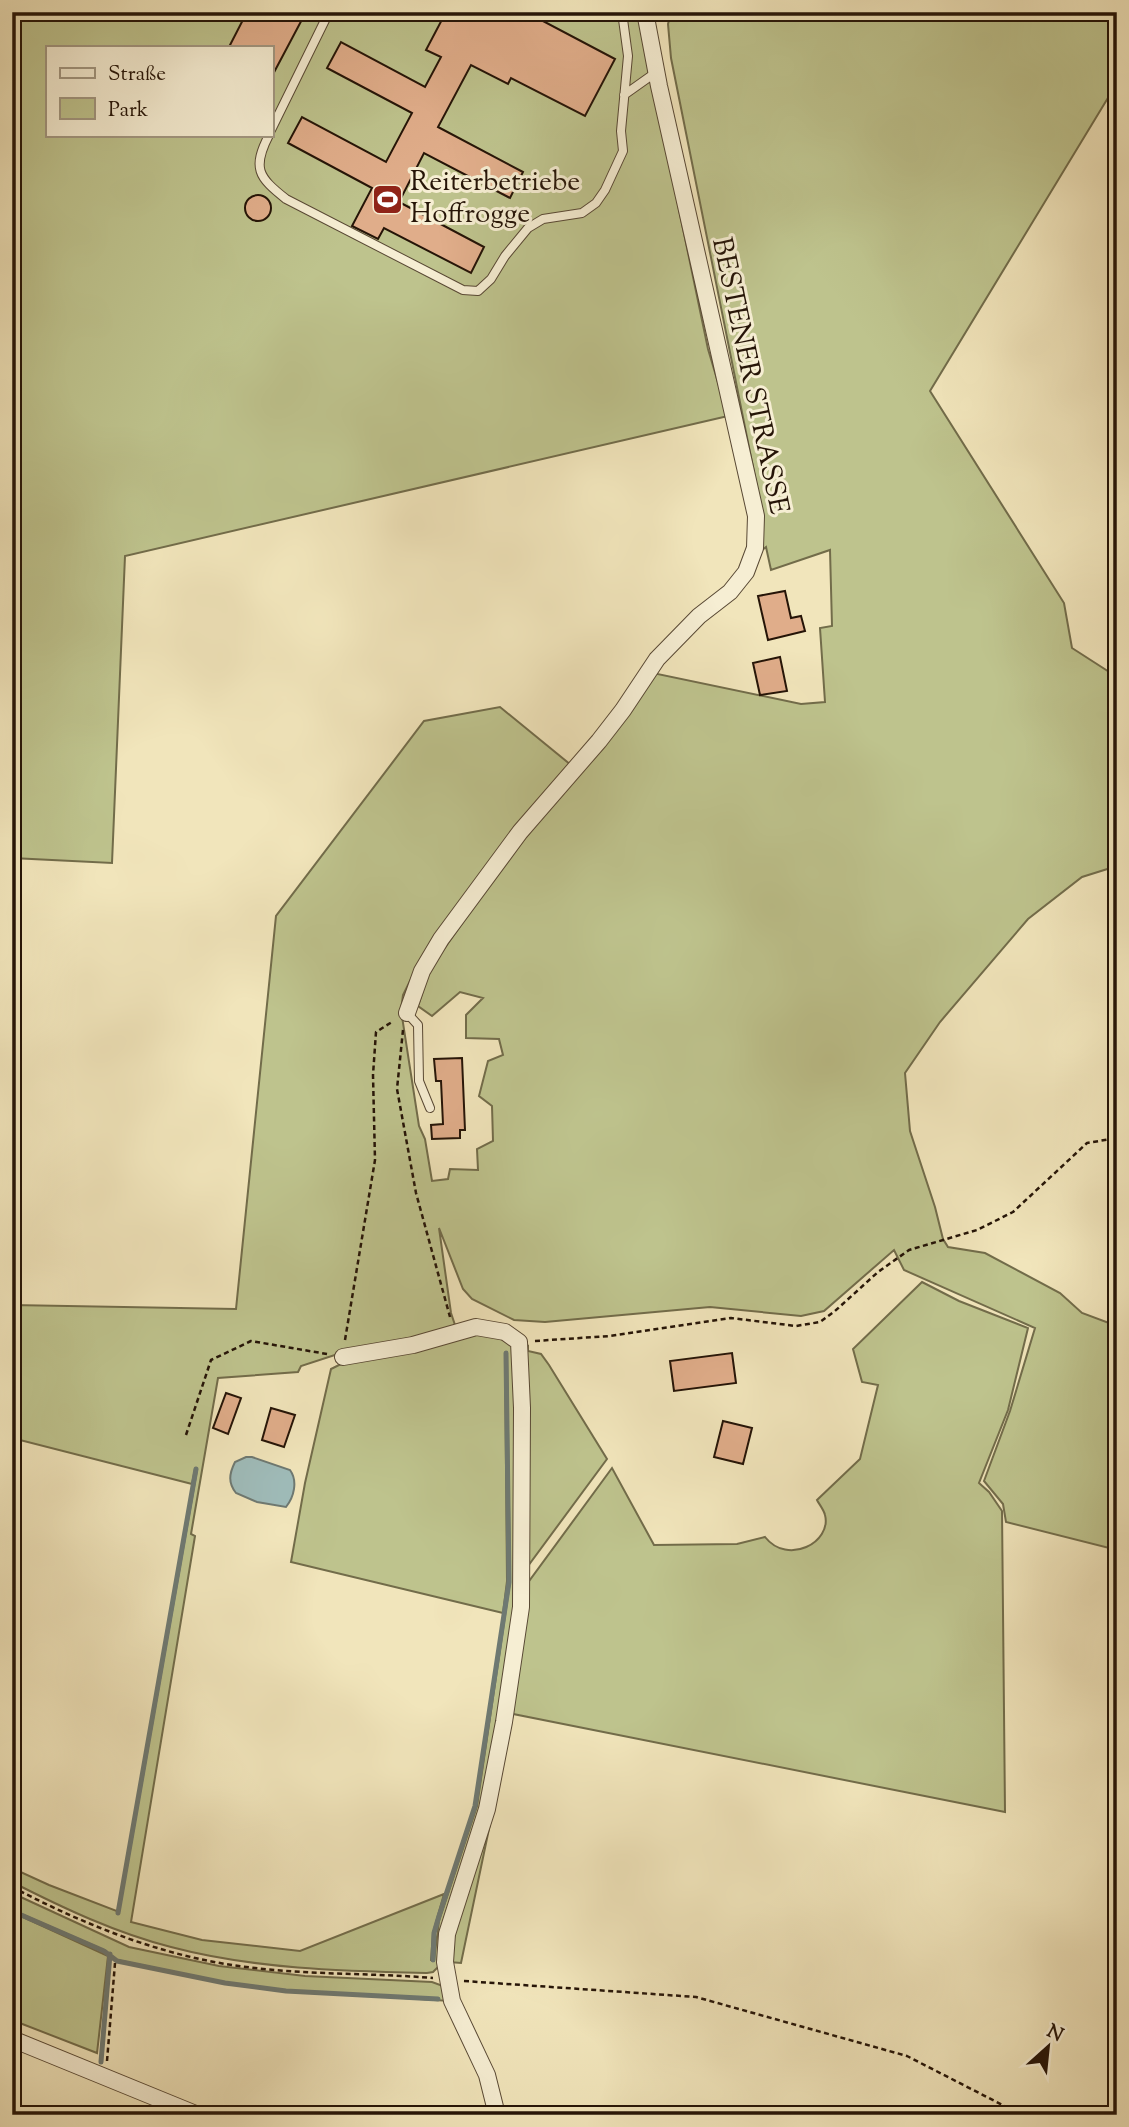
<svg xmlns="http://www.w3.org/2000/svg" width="1129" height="2127" font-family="'Sorts Mill Goudy',serif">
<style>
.green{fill:#bec38d;stroke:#726c4a;stroke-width:2;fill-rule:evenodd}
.water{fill:#9fbcba;stroke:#6e7972;stroke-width:2}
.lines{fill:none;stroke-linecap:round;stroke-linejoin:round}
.stream{stroke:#6e7972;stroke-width:5}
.building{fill:#e0ad8a;stroke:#251407;stroke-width:2}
.service-casing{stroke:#584834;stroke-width:10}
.minor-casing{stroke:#584834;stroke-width:18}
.path{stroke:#251407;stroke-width:2.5;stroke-dasharray:5 3.5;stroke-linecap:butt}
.service{stroke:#f6eed3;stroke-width:8}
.minor{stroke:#f6eed3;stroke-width:16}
.labels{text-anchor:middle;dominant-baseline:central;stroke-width:6;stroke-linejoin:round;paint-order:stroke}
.poi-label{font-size:28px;fill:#251407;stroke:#f6eed3;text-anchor:start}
.street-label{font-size:28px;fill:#251407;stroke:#f6eed3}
</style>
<rect width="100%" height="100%" fill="#f1e5bb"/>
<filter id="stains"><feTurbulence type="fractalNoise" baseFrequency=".00286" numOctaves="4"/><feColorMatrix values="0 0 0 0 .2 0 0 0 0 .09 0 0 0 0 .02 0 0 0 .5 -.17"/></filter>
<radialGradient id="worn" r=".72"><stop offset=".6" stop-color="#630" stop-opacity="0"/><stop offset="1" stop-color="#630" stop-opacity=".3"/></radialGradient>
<!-- green -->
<path class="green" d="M12,12h626l70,337 20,67 -603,140 -13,307 -100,-5zM47,47h224v88h-224z
M671,12h446v71l-187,308 134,212 8,45 45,29v189l-35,11 -54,42 -88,103 -35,51 5,58 25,76 8,32 5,8 37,6 75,40 22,20 35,13v224l-111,-28 -3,-18 -19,-23 26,-70 25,-83 -131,-58 -10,-20 -70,61 -23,5 -91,-9 -165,15 -31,-2 -42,-21 -9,-10 -24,-61 12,85 5,15 -112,24 -43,14 -3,6 -80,6 -27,156 4,2 -64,386 71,18 98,11 144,-57 -11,39 -2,27 3,1 5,-40 38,-115 33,-224 -3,-229 -2,1 2,227 -4,32 -212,-51 14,-79 26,-114 10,-5 143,-34 30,16 5,229 -26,191 -54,200 -6,6 -6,1c-85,-2 -173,-4 -256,-26 -55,-14 -108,-39 -159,-65v-14l37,17 70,27 78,-442 -2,-1 -3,15 -180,-46v-133l224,4 40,-393 148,-195 76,-14 71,58 -156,206 -12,24 -2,15 18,116 6,13 7,42 16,-2 2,-10 28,1 -1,-21 16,-8 -1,-35 -13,-10 9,-35 15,-6 -4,-16 -33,-1v-23l17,-17 -23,-6 -28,24 -14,-10 12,-37 59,-84 164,-212 148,31 24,-2 -5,-74 12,-2 -2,-76 -59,20 -5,-23 -5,4 -3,-59 -87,-434 -3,-34z
M922,1282l37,19 69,27 -20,82 -29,73 10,9 13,19 3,301 -492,-98 -52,249 -12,-1 78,-378 85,-116 42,77 83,-1 28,-7c23,29 67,5 60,-22 -1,-5 -6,-11 -8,-15l43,-41 18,-74 -16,-3 -9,-33z
M528,1346v5l13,3 8,11 58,94 -79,107 -2,-219z
M12,1893l117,54 90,19 86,10 127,6 11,4 6,15 -170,-11 -56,-8 -106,-22 -13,-10 -92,-40z
M12,1912l96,44 -11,97 -85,-33z"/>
<!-- water -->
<path class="water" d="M246,1457h6l38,13c8,11 4,27 -4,37l-29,-5 -21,-9c-8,-10 -7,-19 -1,-31z"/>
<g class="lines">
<!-- stream -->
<path class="stream" d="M12,1911l92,40 13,10 108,22 61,8 152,8
M118,1913l78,-444
M433,1960l1,-27 5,-17 36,-110 34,-224 -3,-229
M101,2062l9,-108"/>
</g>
<!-- building -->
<path class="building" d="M247,12h59l-35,66v-31h-42z
M446,12h80l89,47 -30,57 -74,-38 -3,6 -37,-19 -33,62 85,45 -13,26 -86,-45 -25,49 85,45 -13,26 -87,-45 -6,11 -26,-13 20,-38 -84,-45 14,-26 84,45 26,-49 -85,-45 14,-26 84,45 16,-30 -15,-7z
M245 208a13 13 0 1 1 26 0a13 13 0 1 1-26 0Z
M785,591l6,27 10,-2 4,15 -37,9 -10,-44z
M780,657l7,34 -27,4 -7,-32z
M462,1058l3,72h-5v8l-28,1 -1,-14 12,-1 -2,-43h-5l-2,-22z
M732,1353l4,30 -62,8 -4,-30z
M226,1393l15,5 -13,36 -15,-6z
M271,1408l24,7 -11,32 -22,-7z
M723,1421l29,7 -9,36 -29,-7z"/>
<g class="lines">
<defs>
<path id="service" d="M624,95l31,-22
M271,130l58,-118
M269,135c-17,33 -11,42 17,64l177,91 15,1 13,-12 14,-23 23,-28 15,-9 39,-6 14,-10 9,-13 18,-39 -2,-20 7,-75 -6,-44
M407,1013l11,12 1,56 11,27"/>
<path id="minor" d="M407,1013l15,-42 19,-32 79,-107 79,-91 24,-31 34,-51 42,-43 31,-24 16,-20 9,-24 1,-32 -97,-430 -14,-74
M343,1357l70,-12 63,-18 29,5 14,10 3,66 -1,199 -17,115 -17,87 -40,125 -2,28 7,39 35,74 10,40
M12,2039l186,76"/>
</defs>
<!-- service casing -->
<use href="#service" class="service-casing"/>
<!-- minor casing -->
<use href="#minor" class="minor-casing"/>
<!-- path -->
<path class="path" d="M403,1030l-6,59 19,104 34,124
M345,1340l30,-180 -2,-85 3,-43 16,-10
M535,1341l75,-5 121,-18 65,8 24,-4 15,-11 43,-39 31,-22 68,-20 36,-18 74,-69 30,-5
M186,1435l25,-75 40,-19 76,13
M12,1887c77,40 157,72 243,81 59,7 119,5 178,10
M464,1981l232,16 211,59 115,59
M107,2061l8,-98"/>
<!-- service -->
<use href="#service" class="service"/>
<!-- minor -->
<use href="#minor" class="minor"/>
</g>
<!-- icons -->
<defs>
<symbol id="stadium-square" viewBox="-11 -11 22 22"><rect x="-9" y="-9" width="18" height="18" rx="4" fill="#8f2418" stroke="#f6eed3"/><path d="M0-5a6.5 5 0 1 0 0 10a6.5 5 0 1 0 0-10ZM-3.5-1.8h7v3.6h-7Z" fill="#fff"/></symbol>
</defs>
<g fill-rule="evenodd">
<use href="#stadium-square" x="370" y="182" width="35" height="35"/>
</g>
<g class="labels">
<!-- poi labels -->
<g class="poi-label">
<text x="410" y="183">Reiterbetriebe<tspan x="410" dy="32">Hoffrogge</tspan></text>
</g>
<!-- street labels -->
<g class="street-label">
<text transform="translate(749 376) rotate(78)">BESTENER STRASSE</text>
</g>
</g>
<!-- margin -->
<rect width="1129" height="2127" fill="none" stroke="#f1e5bb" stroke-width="42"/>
<rect x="14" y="14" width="1101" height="2099" fill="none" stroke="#251407" stroke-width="3.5"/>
<rect x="21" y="21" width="1087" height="2085" fill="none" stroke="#251407" stroke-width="2"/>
<!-- legend -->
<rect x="46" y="46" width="228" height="91" fill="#f6eed3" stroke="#a29781" stroke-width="2"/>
<rect x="60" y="68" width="35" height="10" fill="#f6eed3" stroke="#a29781" stroke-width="2"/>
<text x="108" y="80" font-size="21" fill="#251407">Straße</text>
<rect x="60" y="98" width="35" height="21" fill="#bec38d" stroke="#a29781" stroke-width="2"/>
<text x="108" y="116" font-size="21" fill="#251407">Park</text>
<!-- north arrow -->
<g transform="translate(1048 2047) rotate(27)" stroke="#f6eed3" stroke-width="5" paint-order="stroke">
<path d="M0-5L12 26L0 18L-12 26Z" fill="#251407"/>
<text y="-10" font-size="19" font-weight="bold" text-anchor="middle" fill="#251407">N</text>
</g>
<rect width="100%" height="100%" filter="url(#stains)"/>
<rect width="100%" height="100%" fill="url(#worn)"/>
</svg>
